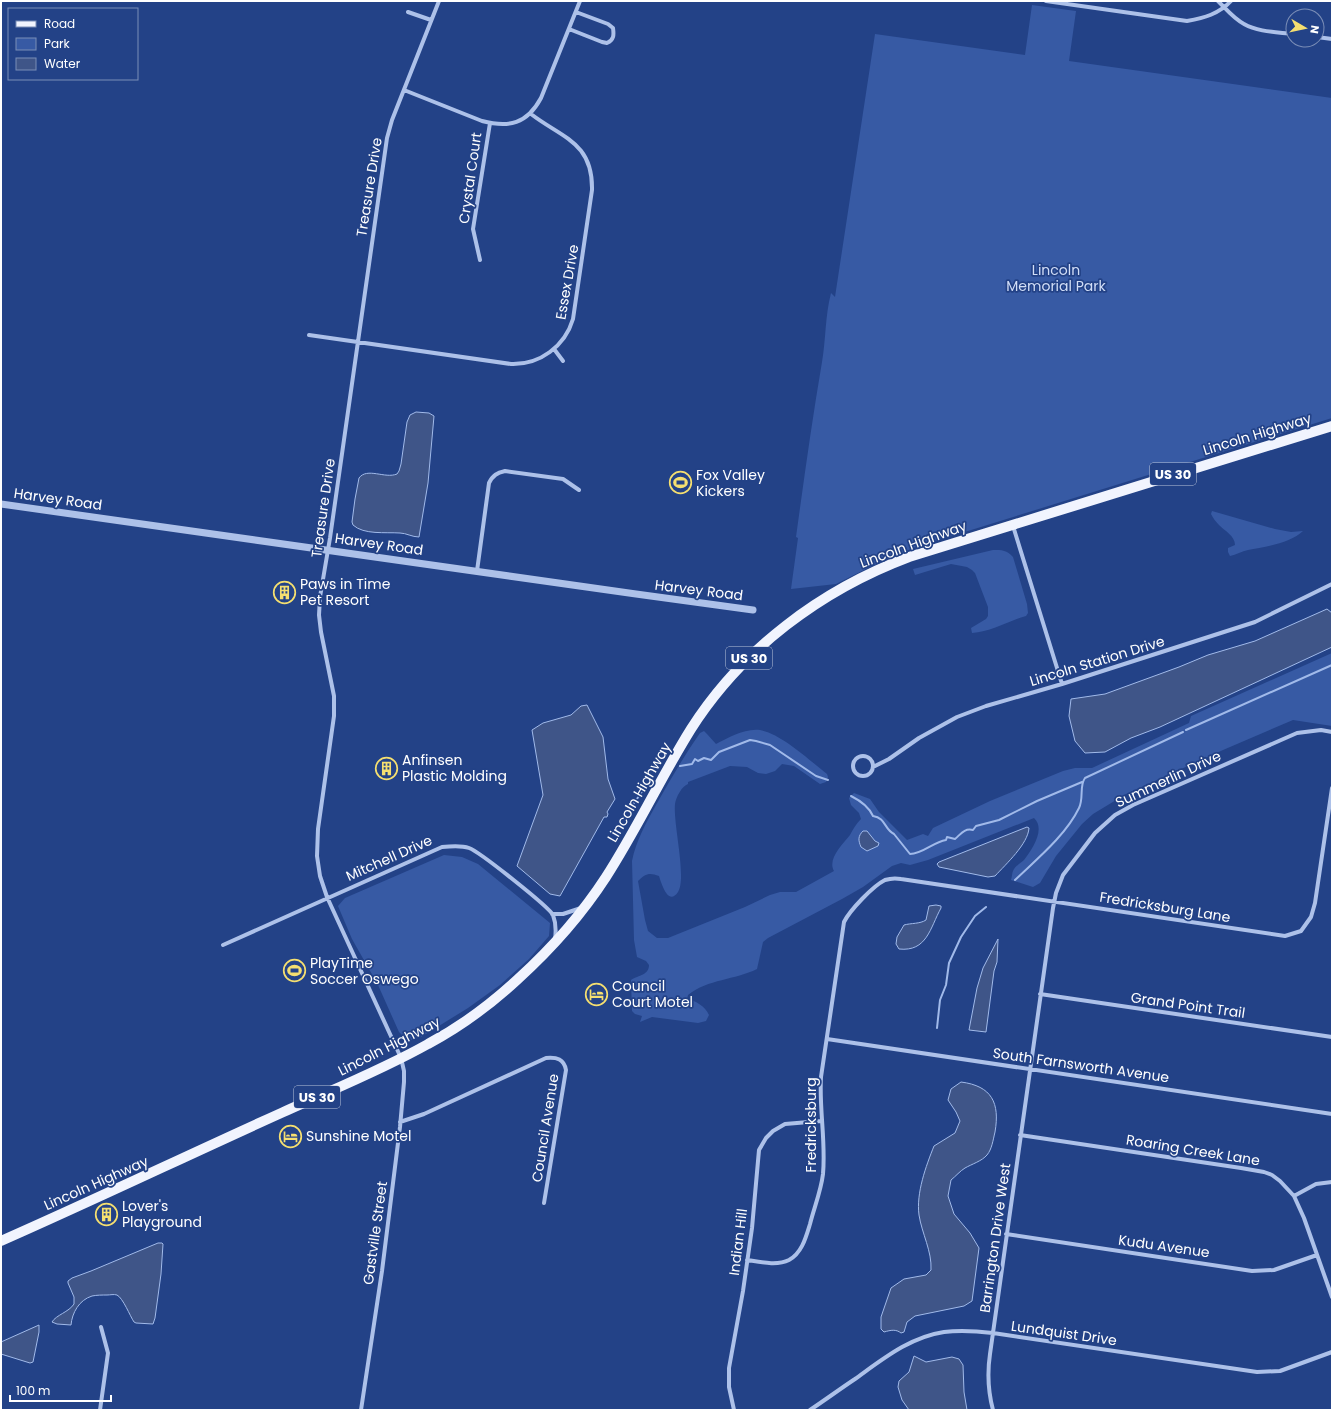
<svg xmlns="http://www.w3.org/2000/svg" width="1333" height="1411" font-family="Poppins,sans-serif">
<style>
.green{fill:#375aa4}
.water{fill:#3f5588;stroke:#a1baea}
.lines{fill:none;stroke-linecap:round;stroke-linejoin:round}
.stream{stroke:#a1baea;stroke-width:2}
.minor{stroke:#adc1e9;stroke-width:4}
.tertiary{stroke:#adc1e9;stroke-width:7}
.primary{stroke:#f1f4fe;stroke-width:10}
.labels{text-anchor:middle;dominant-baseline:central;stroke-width:3.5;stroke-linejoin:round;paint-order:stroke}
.shield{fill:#234287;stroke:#bdc6db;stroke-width:1}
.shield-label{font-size:13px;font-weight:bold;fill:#fff}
.street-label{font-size:14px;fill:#fff;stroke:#234287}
.park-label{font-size:14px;fill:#d2def7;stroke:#234287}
.poi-label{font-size:14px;fill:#fff;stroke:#234287;text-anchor:start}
</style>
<rect width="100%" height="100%" fill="#234287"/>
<!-- green -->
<path class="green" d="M1032,5l44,6 -7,50 263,37v320l-419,130 -39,17 -38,19 -45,5 7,-51 -2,-1c8,-58 16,-117 26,-175 4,-23 3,-46 9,-69l4,4 40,-263 150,21z
M1212,511l63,18 16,3 12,-1c-12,12 -39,16 -55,19 -6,1 -12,5 -18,6l-2,-4v-4l7,-3c0,-9 -10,-14 -16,-20 -3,-3 -6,-7 -8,-11z
M993,550c9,0 14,0 20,7l14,47 1,9 -2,3c-18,5 -35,16 -54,17l-1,-5 15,-9 2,-3v-9l-13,-34 -3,-3 -5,-3 -16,-3 -36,11 -2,-6z
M1332,653v73l-39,-6 -70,30 -97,44 -33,20 -11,10 -26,32 -16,27 -7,4 -22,-7c1,-3 1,-7 2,-9 2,-5 8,-8 11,-11 8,-10 22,-31 10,-42l-106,42 -18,5 -9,-2 -9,3 -29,21 -21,12 -74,39 -5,4 -6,27c-22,11 -49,10 -69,26l-1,4c9,2 18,7 22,16l-3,6 -8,2 -46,-6 -12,5 2,-6 -7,-2 -3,-3 -1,-31c8,-5 18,-5 18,-15l-3,-4 -9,-4 -3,-17 -2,-79c4,-20 14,-38 24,-56 14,-25 28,-49 44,-72l4,-2 3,3 9,10c12,-6 29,-16 44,-14 22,4 49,30 67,44l1,3 -2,5 -6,2 -26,-18 -12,-2 -7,7 -9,3 -8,-1 -11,-6 -17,-1 -42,16v2c-6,2 -12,13 -13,20 -2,20 12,74 3,88 -10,15 -17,-10 -19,-16 -10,-4 -14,-2 -21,5l7,39 3,11 9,7h11l77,-31 25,-12 10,-3h16l38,-21c-7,-12 9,-27 16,-36 3,-6 6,-11 11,-16l-2,-6 -8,-8 -2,-7 5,-5 16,6 9,13 28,28 16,-6 5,2 5,-8 57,-27 73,-30 12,-3h17l97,-45 2,-7z
M444,855l18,2 16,7 72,59 -1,13 -20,23 -29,26 -32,23 -47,29 -10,3 -8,-4 -4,-4 -21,-47 -26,-46 -14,-33 7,-8z"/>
<!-- water -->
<path class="water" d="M416,412l13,1 5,3 -6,67 -9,54c-7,0 -13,-4 -19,-4 -15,-1 -36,2 -47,-8l-1,-3 3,-23 4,-21c8,-11 26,1 38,-4l2,-3 2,-7 6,-42 3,-7z
M1327,609l5,4v34l-172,80 -29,11 -26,14 -20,1 -10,-12 -6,-25 2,-17 34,-5 74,-27 29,-12 47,-14z
M587,705l16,32 5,42 7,20 -8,13 1,2 -1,3h-3l-44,79 -10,-2 -33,-28 26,-71 -11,-65 11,-7 28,-8 10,-9z
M1027,827l2,1c-1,16 -23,36 -34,48l-7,1 -49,-10 -2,-3 2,-2z
M863,831h4l8,10 4,2 -1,3 -11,5 -6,-4c-3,-7 -3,-11 2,-16z
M936,905l5,1v2c-11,20 -14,44 -42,41l-3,-5 1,-7 7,-12c7,-2 16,-1 22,-5l3,-14z
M998,939l-1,23 -3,9 -8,61 -17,-2 8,-42 6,-20z
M961,1082c31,4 39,21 34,50 -2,8 -3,17 -8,23 -5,6 -15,9 -22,13 -5,3 -9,8 -14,12l-3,16 6,18 16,19 9,15 -7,53 -8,5 -49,10 -8,6 -3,10 -3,1c-5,-4 -10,-3 -17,-1l-3,-3v-12l10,-29 13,-9 22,-4 5,-5c1,-19 -9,-36 -12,-55 -3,-22 7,-49 15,-69l21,-13 5,-12 -4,-9 -8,-12 3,-11z
M158,1243h4l1,1 -2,30 -6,44 -2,6 -17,-1 -2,-1c-4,-6 -11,-24 -17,-27 -3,-1 -7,0 -10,0 -5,0 -10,0 -15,1 -13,4 -20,17 -21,29l-14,-1 -5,-2c4,-7 17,-10 22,-18v-7l-6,-14v-2l4,-3 19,-7z
M39,1325v7l-6,30 -3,1 -29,-9v-12z
M914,1356l12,6 26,-5 7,2 4,6 1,27 3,18h-58l-7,-10 -4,-13 1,-6 10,-9z"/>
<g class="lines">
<!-- stream -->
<path class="stream" d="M1186,730l146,-65
M680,766l12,-2 3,-5 3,2 6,-3 7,2 8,-8 31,-12 6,1 14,4 46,31 12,4
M851,796c8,4 18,11 22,20 13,2 11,13 21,18l16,20c13,0 23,-12 36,-14l1,-3 8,2c6,-5 9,-11 18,-9l3,-4 23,-6 38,-19 45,-19
M632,806l16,-23h3
M1015,880c22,-21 51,-45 64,-72 5,-10 0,-22 6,-30l98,-46
M937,1028l3,-28 6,-15 3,-22 12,-26 14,-21 11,-9"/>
<!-- minor -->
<path class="minor" d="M1046,1l141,20c17,-3 32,-7 44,-20
M1218,1c8,8 16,18 26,23 14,8 33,8 49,10
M408,12l23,8
M569,29l33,13 5,1c7,-3 7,-8 6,-15l-5,-4 -32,-12
M1317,37l15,2
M404,90l78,31c27,7 45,3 59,-23l39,-97
M480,260l-7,-31 17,-106
M309,335l202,29c29,1 54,-18 62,-45l19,-129c1,-48 -30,-52 -61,-76
M554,349l9,12
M1013,526l49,158
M477,571l12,-88c4,-8 8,-10 16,-12l58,8 16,11
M853 766a10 10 0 1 1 20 0a10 10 0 1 1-20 0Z
M873,767l16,-8 30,-21 38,-21 29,-11 76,-22 193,-62 77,-38
M552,914h11l18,-6
M223,945l219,-98c9,-1 19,-2 27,1 11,4 80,59 84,67 3,8 3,17 2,24
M1040,994l292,43
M827,1039l505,75
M400,1122l24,-8 122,-56c11,-1 18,1 20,12l-22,133
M1020,1135l221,33 23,4 8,3 8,6 14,15 10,22 28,79
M1294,1196l22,-12 16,-2
M1006,1234l246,37 22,-1 43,-15
M747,1260c13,2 30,6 42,0 13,-7 17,-23 21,-36 4,-16 11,-33 13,-50 3,-32 -4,-65 -2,-97l23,-155c6,-12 29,-36 41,-42 6,-2 11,-2 16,-1l384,57 16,-5 10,-14 4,-14 17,-115
M100,1410l8,-57 -7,-26
M361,1410l21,-139 18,-144 4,-45v-11l-3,-13 -74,-161 -7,-21 -3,-20 1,-27 16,-113v-20l-13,-64 -2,-17 1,-18 10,-59 57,-400 5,-18 47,-119
M734,1410l-5,-23v-19l14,-77 9,-63 7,-78 7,-12 7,-7 12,-7 36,-3
M810,1410c15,-10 30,-21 45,-31 28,-20 55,-42 89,-47 16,-2 32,-1 49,1l264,39 23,-1 52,-19
M993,1410c-5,-19 -6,-36 -3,-56l63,-446 3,-15 7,-18 32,-42 20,-18 18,-10 164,-72 24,-3 11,2"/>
<!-- tertiary -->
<path class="tertiary" d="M1,504l635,90 117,16"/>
<!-- primary -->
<path class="primary" d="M1,1241c93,-41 185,-85 278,-127 50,-23 101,-43 149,-70 32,-17 63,-40 90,-65 33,-30 64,-65 88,-102 31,-48 55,-100 85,-148 51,-80 130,-139 218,-172l423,-131"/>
</g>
<!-- icons -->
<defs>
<symbol id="stadium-ring" viewBox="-11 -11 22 22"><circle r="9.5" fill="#234287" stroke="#f5df70" stroke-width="1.5"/><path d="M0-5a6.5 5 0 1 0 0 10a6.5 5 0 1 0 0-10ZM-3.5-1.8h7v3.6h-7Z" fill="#f5df70"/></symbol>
<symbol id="building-ring" viewBox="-11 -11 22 22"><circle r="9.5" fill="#234287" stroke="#f5df70" stroke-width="1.5"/><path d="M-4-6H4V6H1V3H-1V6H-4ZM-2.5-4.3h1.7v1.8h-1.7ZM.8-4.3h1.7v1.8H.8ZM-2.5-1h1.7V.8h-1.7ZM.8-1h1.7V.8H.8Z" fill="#f5df70"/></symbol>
<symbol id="hotel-ring" viewBox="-11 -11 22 22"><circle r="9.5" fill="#234287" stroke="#f5df70" stroke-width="1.5"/><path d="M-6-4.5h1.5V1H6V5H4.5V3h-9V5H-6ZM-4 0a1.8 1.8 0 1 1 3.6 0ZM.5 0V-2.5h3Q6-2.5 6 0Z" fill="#f5df70"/></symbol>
</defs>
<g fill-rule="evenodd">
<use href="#stadium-ring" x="668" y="470" width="25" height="25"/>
<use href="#building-ring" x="272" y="580" width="25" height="25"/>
<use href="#building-ring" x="374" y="756" width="25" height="25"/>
<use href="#stadium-ring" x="282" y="958" width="25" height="25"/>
<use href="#hotel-ring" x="584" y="982" width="25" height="25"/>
<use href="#hotel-ring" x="278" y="1124" width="25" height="25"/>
<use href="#building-ring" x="94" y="1202" width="25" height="25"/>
</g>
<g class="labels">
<!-- shield labels -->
<g class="shield">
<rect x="1150" y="463" width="46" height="22" rx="3"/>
<rect x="726" y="647" width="46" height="22" rx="3"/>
<rect x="294" y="1086" width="46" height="22" rx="3"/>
</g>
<g class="shield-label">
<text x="1173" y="474">US 30</text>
<text x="749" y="658">US 30</text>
<text x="317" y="1097">US 30</text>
</g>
<!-- street labels -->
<g class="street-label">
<text transform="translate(470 178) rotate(-82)">Crystal Court</text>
<text transform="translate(369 187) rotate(-81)">Treasure Drive</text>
<text transform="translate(567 282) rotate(-80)">Essex Drive</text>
<text transform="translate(1257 434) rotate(-17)">Lincoln Highway</text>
<text transform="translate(58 499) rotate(8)">Harvey Road</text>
<text transform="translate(323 508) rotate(-82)">Treasure Drive</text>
<text transform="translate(379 544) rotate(8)">Harvey Road</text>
<text transform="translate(913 544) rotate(-20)">Lincoln Highway</text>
<text transform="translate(699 590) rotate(7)">Harvey Road</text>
<text transform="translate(1097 661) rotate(-17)">Lincoln Station Drive</text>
<text transform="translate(1168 779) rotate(-25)">Summerlin Drive</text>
<text transform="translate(639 792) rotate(-60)">Lincoln Highway</text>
<text transform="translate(389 858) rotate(-24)">Mitchell Drive</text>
<text transform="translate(1165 907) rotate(9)">Fredricksburg Lane</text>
<text transform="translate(1188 1005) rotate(8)">Grand Point Trail</text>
<text transform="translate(389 1046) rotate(-27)">Lincoln Highway</text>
<text transform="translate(1081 1065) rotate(8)">South Farnsworth Avenue</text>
<text transform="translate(811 1125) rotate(-90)">Fredricksburg</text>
<text transform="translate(545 1128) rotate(-81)">Council Avenue</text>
<text transform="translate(1193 1150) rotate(9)">Roaring Creek Lane</text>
<text transform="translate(96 1183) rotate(-24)">Lincoln Highway</text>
<text transform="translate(375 1233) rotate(-82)">Gastville Street</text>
<text transform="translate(995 1238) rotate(-82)">Barrington Drive West</text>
<text transform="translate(738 1242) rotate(-83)">Indian Hill</text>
<text transform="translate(1164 1246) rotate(8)">Kudu Avenue</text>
<text transform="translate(1064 1333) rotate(8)">Lundquist Drive</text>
</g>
<!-- park labels -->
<g class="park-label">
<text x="1056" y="270">Lincoln<tspan x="1056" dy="16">Memorial Park</tspan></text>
</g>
<!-- poi labels -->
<g class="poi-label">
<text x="696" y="475">Fox Valley<tspan x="696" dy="16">Kickers</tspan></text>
<text x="300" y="584">Paws in Time<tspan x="300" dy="16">Pet Resort</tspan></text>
<text x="402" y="760">Anfinsen<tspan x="402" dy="16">Plastic Molding</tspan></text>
<text x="310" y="963">PlayTime<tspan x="310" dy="16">Soccer Oswego</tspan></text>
<text x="612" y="986">Council<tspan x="612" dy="16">Court Motel</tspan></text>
<text x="306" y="1136">Sunshine Motel</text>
<text x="122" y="1206">Lover's<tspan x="122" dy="16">Playground</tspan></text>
</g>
</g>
<!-- border -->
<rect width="1333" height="1411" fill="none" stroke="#ffffff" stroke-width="4"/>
<!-- legend -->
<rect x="8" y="8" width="130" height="72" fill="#234287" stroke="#7b8eb7"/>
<rect x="16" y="21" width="20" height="6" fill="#f1f4fe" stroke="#7b8eb7"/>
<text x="44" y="28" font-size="12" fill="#ffffff">Road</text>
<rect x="16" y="38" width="20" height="12" fill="#375aa4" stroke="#7b8eb7"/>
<text x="44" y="48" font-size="12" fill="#ffffff">Park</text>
<rect x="16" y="58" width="20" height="12" fill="#3f5588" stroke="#7b8eb7"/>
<text x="44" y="68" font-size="12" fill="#ffffff">Water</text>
<!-- north arrow -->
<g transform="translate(1305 28) rotate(99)"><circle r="19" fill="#234287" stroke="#7b8eb7"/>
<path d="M0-3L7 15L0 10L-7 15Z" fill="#f5df70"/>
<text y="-6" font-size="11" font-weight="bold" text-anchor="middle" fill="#ffffff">N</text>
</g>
<!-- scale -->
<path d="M10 1395v6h101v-6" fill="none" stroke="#ffffff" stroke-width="2"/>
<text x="16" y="1395" font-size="12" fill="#ffffff" stroke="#234287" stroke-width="3" paint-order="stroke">100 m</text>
</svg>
